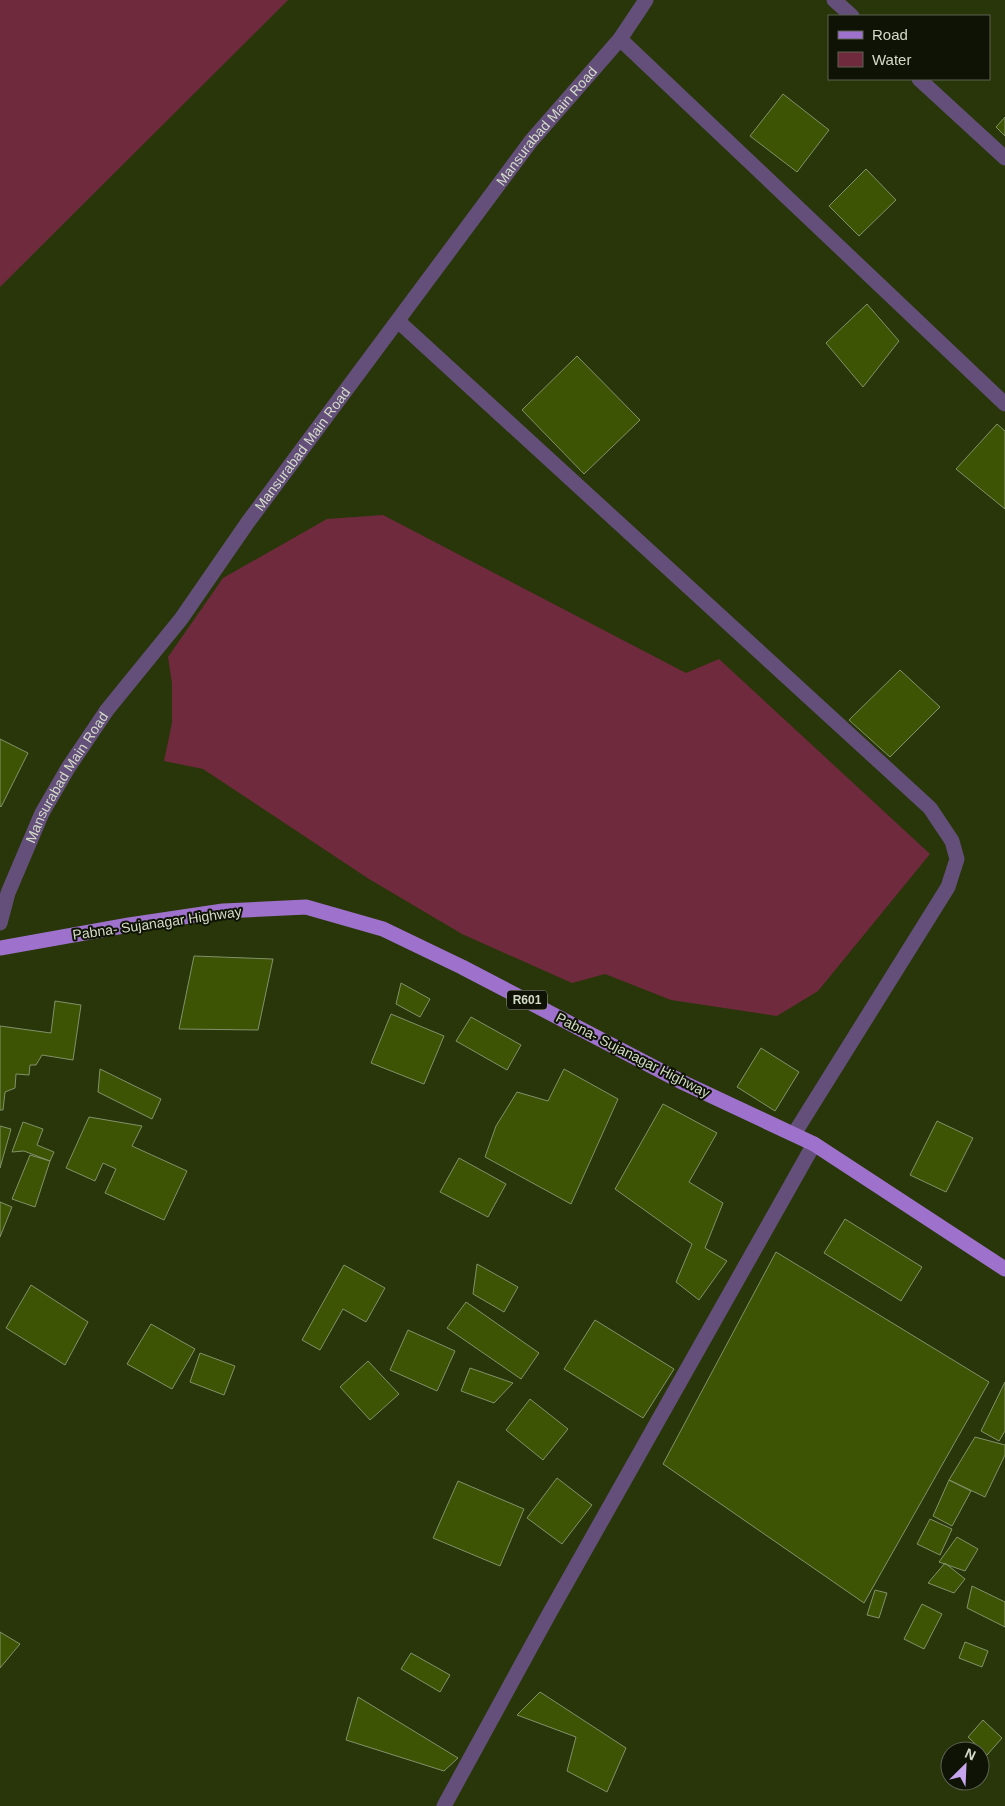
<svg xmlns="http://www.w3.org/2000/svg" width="1005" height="1806" font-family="Arial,sans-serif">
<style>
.built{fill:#283609;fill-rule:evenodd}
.water{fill:#702a3e}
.building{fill:#3e5405;stroke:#82916a}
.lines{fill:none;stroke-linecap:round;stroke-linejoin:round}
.minor{stroke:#634f7a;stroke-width:15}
.major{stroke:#9e72cc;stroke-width:15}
.labels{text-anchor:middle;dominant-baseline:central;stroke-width:4;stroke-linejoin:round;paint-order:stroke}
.shield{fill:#0e1305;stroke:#989f8c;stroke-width:1}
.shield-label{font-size:12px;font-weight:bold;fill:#d3dbc6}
.street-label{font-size:14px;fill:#d3dbc6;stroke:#0e1305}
</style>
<rect width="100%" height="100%" fill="#212d08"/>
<!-- built -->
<path class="built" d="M0,0h1005v1806h-1005zM829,16h160v63h-160zM950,1751h30v30h-30z"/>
<!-- water -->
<path class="water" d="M0,0h288l-288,287z
M383,515l303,158 33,-14 211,195 -112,137 -41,25 -106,-16 -66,-26 -33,9 -110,-49 -93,-55 -166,-110 -39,-8 8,-38v-40l-4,-26 55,-79 104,-59z"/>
<!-- building -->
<path class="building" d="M783,94l46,36 -32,42 -47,-36z
M1005,117v19l-9,-9z
M866,169l30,31 -37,36 -30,-30z
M867,304l32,37 -36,46 -37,-44z
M577,356l63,64 -56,54 -62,-64z
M997,424l8,7v78l-49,-40z
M900,670l40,37 -50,50 -41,-37z
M0,739l28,14 -27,54 -1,-1z
M194,956l79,3 -15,71 -79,-1z
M401,983l29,16 -10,18 -24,-13z
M55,1001l26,4 -8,55 -31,-5 -6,10h-6l-1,10 -13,-1 -1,14 -10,4 -2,18h-3v-84l51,7z
M391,1014l53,22 -20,48 -53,-21z
M471,1017l50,28 -14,25 -51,-29z
M761,1048l38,24 -24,39 -38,-24z
M100,1069l61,30 -9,20 -54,-27z
M564,1069l54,30 -47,105 -86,-47 11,-31 21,-34 31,9z
M663,1104l54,29 -28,49 34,21 -18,45 22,13 -28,39 -23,-18 16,-38 -77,-55z
M89,1117l53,9 -10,20 55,25 -23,49 -59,-27 11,-24 -13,-6 -8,18 -29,-13z
M937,1121l36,17 -27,54 -36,-17z
M23,1122l20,7 -6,16 17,7 -4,9 -26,-10 -12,1z
M0,1126l11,3 -11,39z
M30,1155l20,6 -15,46 -23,-8z
M459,1158l47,26 -18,33 -48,-25z
M0,1202l12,5 -12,30z
M845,1219l77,48 -21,34 -77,-48z
M776,1252l213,130 -125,221 -201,-139z
M477,1264l41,23 -14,25 -31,-18z
M344,1265l41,23 -19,34 -23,-13 -23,41 -18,-10z
M31,1285l57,37 -23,43 -59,-37z
M466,1302l73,51 -18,26 -74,-51z
M595,1320l79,49 -31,49 -79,-49z
M151,1324l44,25 -23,40 -45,-25z
M408,1330l47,21 -18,40 -47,-21z
M200,1353l35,13 -11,29 -34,-13z
M368,1361l31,33 -29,26 -30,-33z
M470,1368l43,15 -19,20 -33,-12z
M1005,1382v49l-6,10 -18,-10z
M530,1399l38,30 -25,31 -37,-30z
M975,1437l30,8v10l-20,42 -36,-17z
M557,1478l35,27 -30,39 -35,-26z
M949,1480l22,11 -19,35 -19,-10z
M458,1481l66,28 -24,57 -67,-28z
M930,1519l22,10 -12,26 -23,-11z
M957,1537l21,12 -13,22 -26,-9z
M945,1563l20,16 -11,14 -26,-10z
M972,1586l33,16v25l-38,-19z
M875,1590l12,3 -8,25 -12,-3z
M922,1604l20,10 -18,35 -20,-10z
M0,1632l20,12 -20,24z
M965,1642l23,9 -6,16 -23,-9z
M411,1653l39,22 -10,17 -39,-23z
M540,1692l86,56 -19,44 -40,-21 9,-34 -59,-22z
M358,1697l100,61 -14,13 -98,-31z
M983,1720l19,18 -15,17 -19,-18z"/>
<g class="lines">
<!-- minor -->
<g class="minor">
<path d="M834,0l18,16"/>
<path d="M620,39l385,365"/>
<path d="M919,79l86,79"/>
<path d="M398,321l532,487 22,33 5,18 -9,28 -154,247"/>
<path id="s1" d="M0,923l8,-30 34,-80 26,-45 39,-58 74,-91 67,-97 283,-381 89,-102 26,-39"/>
<path d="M444,1806l105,-192 265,-470"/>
</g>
<!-- major -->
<path class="major" d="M0,948l129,-23 94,-14 83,-4 77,22 79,38 222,116 130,61 191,125"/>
</g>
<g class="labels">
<!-- shield labels -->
<rect class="shield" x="507" y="990.5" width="40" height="19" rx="4"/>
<g class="shield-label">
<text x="527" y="1000">R601</text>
</g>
<!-- street labels -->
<g class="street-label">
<text stroke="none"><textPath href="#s1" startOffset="971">Mansurabad Main Road</textPath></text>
<text stroke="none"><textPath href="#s1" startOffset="566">Mansurabad Main Road</textPath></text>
<text stroke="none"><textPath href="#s1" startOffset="161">Mansurabad Main Road</textPath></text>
<text transform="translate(157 923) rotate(-8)">Pabna- Sujanagar Highway</text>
<text transform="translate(633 1055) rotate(27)">Pabna- Sujanagar Highway</text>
</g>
</g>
<!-- legend -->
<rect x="828" y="15" width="162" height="65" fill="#0e1305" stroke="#5d6352"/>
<rect x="838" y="31" width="25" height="8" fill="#9e72cc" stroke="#5d6352"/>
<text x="872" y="40" font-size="15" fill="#d3dbc6">Road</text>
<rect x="838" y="52" width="25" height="15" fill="#702a3e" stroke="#5d6352"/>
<text x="872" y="65" font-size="15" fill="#d3dbc6">Water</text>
<!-- north arrow -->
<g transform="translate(965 1766) rotate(24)"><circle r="24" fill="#0e1305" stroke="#5d6352"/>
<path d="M0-4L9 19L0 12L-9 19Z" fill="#c8a6ef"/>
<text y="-8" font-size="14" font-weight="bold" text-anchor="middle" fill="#d3dbc6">N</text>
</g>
</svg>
